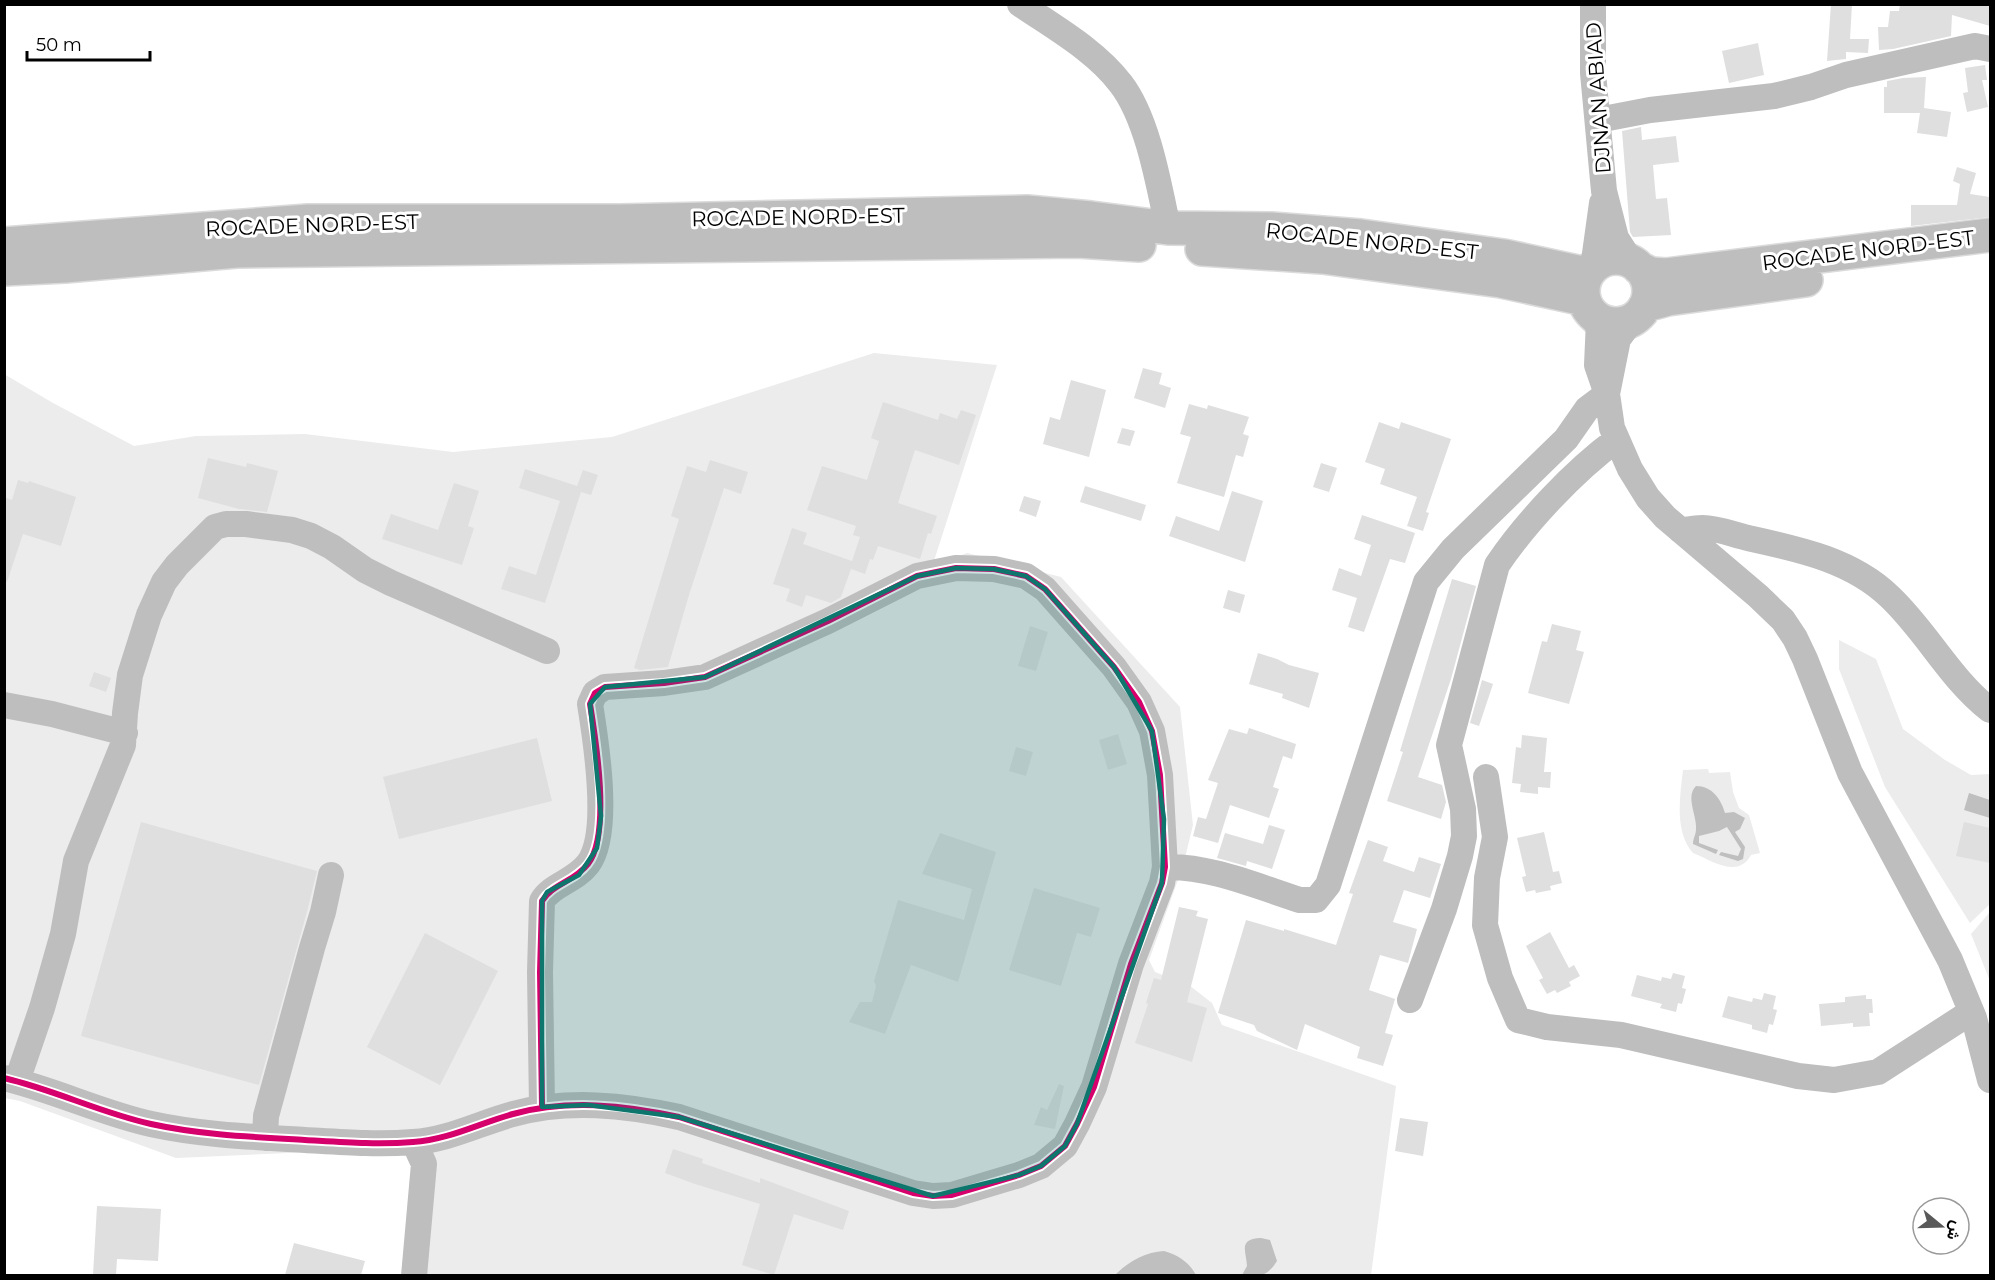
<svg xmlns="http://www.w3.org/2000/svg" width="1995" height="1280" font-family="Montserrat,Vazirmatn,sans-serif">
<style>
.green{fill:#ececec}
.water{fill:#bfbfbf}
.building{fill:#dfdfdf}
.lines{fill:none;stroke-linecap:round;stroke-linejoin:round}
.highway-casing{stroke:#dbdbdb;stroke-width:36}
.minor{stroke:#bebebe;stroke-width:26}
.highway{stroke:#bebebe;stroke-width:33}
.cycleway-casing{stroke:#fff;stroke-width:10}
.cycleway{stroke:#d6006c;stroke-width:6}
.marked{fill:#0f766e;fill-opacity:0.2;stroke:#0f766e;stroke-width:4.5;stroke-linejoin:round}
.labels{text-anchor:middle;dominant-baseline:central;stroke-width:6;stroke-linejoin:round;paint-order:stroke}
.street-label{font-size:21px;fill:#000;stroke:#fff}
</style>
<rect width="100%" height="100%" fill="#fff"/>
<!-- green -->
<path class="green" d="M874,353l123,12 -65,202 35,-14 94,24 119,130 13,118 -10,41 -34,94 6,12 34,13 23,18 10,22 174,61 -25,189h-948l1,-128 -248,11 -156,-57 -15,-3 -1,-724 49,29 81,43 62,-10 109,-2 148,18 159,-15z
M1839,640l37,19 27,70 42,31 26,15 19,-1v130l-20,19 -85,-136 -46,-118z
M1708,769l1,4 21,-1 3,20 6,16 10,7 11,38 -9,2c-13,24 -38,6 -58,-2 -19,-21 -13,-57 -10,-83z
M1990,912v69l-19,-47z"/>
<!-- water -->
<path class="water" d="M1696,786c16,0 25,13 29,27l9,-1 11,6 -5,11 -5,3 10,15 -2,12 -5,2 -19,-6 2,-3 17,4 3,-7 -14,-22 -8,4 -20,5v7l19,7 -2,4 -23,-10c0,-6 3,-9 3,-15 1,-14 -11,-32 0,-43z
M1969,793l21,7v18l-26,-8z
M1261,1238l9,2 7,21c-11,17 -17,15 -35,14l5,-9c-1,-16 -9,-27 14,-28z
M1164,1251c14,4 25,11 32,24h-81c13,-13 30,-23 49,-24z"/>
<!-- building -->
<path class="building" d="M1831,4h21l-2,35h19l-1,14 -22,-1v7l-19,2z
M1900,4h90v22l-38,-11 -1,21 -58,13 -14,1 -1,-23h10l2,-16h9z
M1758,43l6,32 -35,8 -7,-32z
M1985,65l2,15h-5l6,27 -21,5 -4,-19 5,-1 -3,-24z
M1926,77l-2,31 27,4 -4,25 -30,-4 3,-20h-36v-26h3v-6l16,-3z
M1641,127l1,13 34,-4 3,26 -26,3 3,34 11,-1 4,37 -38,2 -3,-5 -8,-101z
M1957,167l19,6 -6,21 20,3v20l-79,9v-21h46l3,-21 -7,-3z
M1143,368l19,5 -3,11 12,4 -6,20 -31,-10z
M1071,380l35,10 -17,67 -46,-13 7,-27 10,3z
M883,402l55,18 2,-7 17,6 4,-9 15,5 -17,50 -44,-15 -17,53 39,13 -6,18 -3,-1 -8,26 -42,-13 -5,14 -3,-1 -5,15 -14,-5 -10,28 -10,6 -25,-8 -4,12 -16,-6 4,-12 -17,-5 19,-56 15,5 -4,11 49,17 8,-24 -7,-2 3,-9 -49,-16 15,-44 45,14 12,-39 -8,-3z
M1189,404l18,5 1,-4 41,12 -6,17 6,2 -6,21 -7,-2 -12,42 -47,-14 14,-46 -11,-3z
M1379,422l20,7 2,-7 50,17 -25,73 3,1 -6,18 -16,-5 10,-29 -37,-13 5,-15 -20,-7z
M1122,428l13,3 -5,15 -13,-3z
M208,458l38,9 1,-4 31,8 -11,41 -28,-3 -41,-11z
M710,460l38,12 -7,22 -17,-6 -35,107 -21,72 -28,3 -6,-2 45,-149 -8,-3 16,-50 19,6z
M1321,463l16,5 -8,24 -16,-5z
M525,469l52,17 6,-16 15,5 -7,20 -10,-3 -36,111 -44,-14 8,-23 27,9 24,-74 -41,-13z
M18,480l10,3 1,-2 47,16 -15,49 -38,-12 -16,48h-3v-85l8,3z
M454,483l25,8 -11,35 6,2 -12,37 -80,-26 9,-25 47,16z
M1085,486l61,19 -5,16 -61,-19z
M1232,491l31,10 -18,61 -76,-26 7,-20 43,15z
M1024,496l17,5 -5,16 -17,-6z
M1362,515l53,18 -10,30 -15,-4 -26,73 -16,-5 9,-29 -25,-8 7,-22 22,8 10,-31 -17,-6z
M1452,579l24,7 -25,93 -33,98 24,8 4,17 -5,17 -54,-18 16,-49 -3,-1z
M1228,590l17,5 -5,18 -17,-5z
M1552,624l29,7 -5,19 8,2 -15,52 -41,-11 14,-52 5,1z
M1030,626l18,6 -12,39 -18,-5z
M1258,653l19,6 12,6 30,8 -10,35 -27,-10 1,-4 -34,-10z
M94,672l17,6 -5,14 -17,-6z
M1482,680l11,4 -14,42 -9,-3z
M1249,728l47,16 -4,15 -9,-3 -10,31 6,2 -10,29 -39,-13 -12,38 -25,-7 5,-19 8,2 12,-36 -10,-3 21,-51 18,5z
M1118,734l9,30 -19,6 -9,-30z
M1522,735l25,3 -3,34h7l-1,16 -12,-1v7l-18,-2 1,-8 -9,-1 4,-36 5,1z
M537,738l15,63 -153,38 -16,-62z
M1016,747l17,5 -7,24 -17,-5z
M141,822l176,49 -9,37 -49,177 -178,-49z
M1964,822l26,6v35l-34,-7z
M1269,825l16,5 -13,39 -25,-8 -1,5 -29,-8 8,-25 38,11z
M1544,832l9,40 6,-1 3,12 -12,3 1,4 -15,3 -1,-3 -9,2 -4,-15 4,-1 -9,-38z
M940,833l56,19 -38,130 -47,-17 -26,69 -36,-12 11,-20h12l4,-16 -2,-5 24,-81 66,20 8,-31 -50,-15z
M1368,840l20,7 -5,14 31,11 5,-15 22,7 -11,34 -26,-8 -11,32 24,7 -9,34 -28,-8 -11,35 26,9 -10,34 8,2 -10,31 -26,-8 3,-11 -55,-23 -8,26 -40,-19 -3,-6 -36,-12 28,-93 38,11v-2l52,16 17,-51 -4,-1z
M1034,888l66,20 -9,29 -14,-4 -16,53 -52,-16z
M1179,907l19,4 -2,5 12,3 -21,83 20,6 -15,54 -57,-19 13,-39 -2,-1 8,-25 7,2z
M1550,932l19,36 5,-3 6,11 -11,6 2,4 -14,7 -2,-3 -8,4 -8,-14 4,-2 -17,-32z
M425,933l73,38 -58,114 -73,-38z
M1673,973l12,3 -3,12 4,1 -4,15 -4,-1 -2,9 -16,-4 2,-4 -31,-8 6,-21 24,6 1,-4 9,2z
M1764,993l12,3 -3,13 4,1 -4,15 -4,-1 -2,9 -15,-4v-4l-30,-8 6,-21 24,6 1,-4 9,2z
M1866,995v4h6l1,14h-4l1,13 -17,1v-4l-32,3 -2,-22 26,-2v-5z
M1059,1084l5,2 -9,43 -21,-4 7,-18 6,3z
M1400,1118l28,4 -5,34 -28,-5z
M673,1149l30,10 -1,4 58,20v-5l89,33 -6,19 -49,-16 -20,61 -32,-10 18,-61 -65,-20 -30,-11z
M97,1206l64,3 -3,52 -41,-2 -1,16h-23z
M294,1243l71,18 -4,14h-76z"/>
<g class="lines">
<defs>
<path id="highway" d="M4,244l304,-23h312l407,-9 64,6 77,10 103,1 90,7 143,20 83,18
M1202,249l120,8 179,24 83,18
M1583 291a33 33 0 1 1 66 0a33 33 0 1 1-66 0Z
M1639,268l12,6 15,1 324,-40
M4,269l61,-3 172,-15 841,-10 61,4
M1644,308l2,-3 22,-6 138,-19"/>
</defs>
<!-- highway casing -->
<use href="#highway" class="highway-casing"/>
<!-- minor -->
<path class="minor" d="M1020,4c35,24 75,46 101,80 27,35 38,102 47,144
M1593,4v69l11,118 12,47 16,25
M1598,120l52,-10 124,-14 37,-9 35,-12 129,-29 15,3
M1593,268l9,-65
M1599,320l-2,45 10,29 5,34 18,41 18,29 17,19 93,79 25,24 12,18 10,21 45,114 100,187 24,58 16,62
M1680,530c8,0 16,-2 23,-2 15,0 31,7 45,10 50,11 104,22 142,59 37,35 60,82 100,113
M4,705l48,9 73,19
M1486,777l9,60 -8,41 -2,47 15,53 18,42 29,7 74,8 177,41 36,4 44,-8 93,-60
M1165,867c42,-2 94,20 135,33h16l12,-15 98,-303 27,-33 113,-110 21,-30 20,-15 11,-55 14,-19
M1410,1000l34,-91 16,-53 4,-20 -1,-27 -14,-64 48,-180c29,-43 77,-94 119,-125
M4,1078c51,12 97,35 147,46 50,11 103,13 154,16 35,2 72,5 108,2 35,-2 67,-19 100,-28 55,-15 112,-9 166,3l234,76 20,3 19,-1 67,-20 22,-9 24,-20 12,-22 17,-37 37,-123 31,-81 3,-16 -5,-92 -8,-44 -13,-29 -25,-35 -69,-78 -19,-13 -32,-7 -38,-1 -39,8 -89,45 -123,56 -41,6 -59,4 -10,6 -5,11c6,37 21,130 -2,160 -14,18 -36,20 -46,37l-2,71 2,135
M17,1081l25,-73 21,-74 13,-73 47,-116 2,-32 5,-38 19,-60 15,-33 13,-17 38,-38 11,-3h20l46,6 19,6 21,11 33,23 26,13 156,68
M265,1138l1,-22 46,-168 11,-36 8,-37
M414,1276l10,-112 -10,-22"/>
<!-- highway -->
<use href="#highway" class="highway"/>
<defs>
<path id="cycleway" d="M4,1078c51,12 97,35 147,46 50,11 103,13 154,16 35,2 72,5 108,2 35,-2 67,-19 100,-28 55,-15 112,-9 166,3l234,76 20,3 19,-1 67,-20 22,-9 24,-20 12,-22 17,-37 37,-123 31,-81 3,-16 -5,-92 -8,-44 -13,-29 -25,-35 -69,-78 -19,-13 -32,-7 -38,-1 -39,8 -89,45 -123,56 -41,6 -59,4 -10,6 -5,11c6,37 21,130 -2,160 -14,18 -36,20 -46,37l-2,71 2,135"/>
</defs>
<!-- cycleway casing -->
<use href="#cycleway" class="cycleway-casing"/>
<!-- cycleway -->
<use href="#cycleway" class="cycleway"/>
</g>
<!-- marked area -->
<path class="marked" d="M956,568l38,1 32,7 19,13 69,78 38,64 12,88 -2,64 -85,241 -12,22 -24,20 -22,9 -86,21 -254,-79 -91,-12 -46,2v-206l5,-9 32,-17 18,-27 4,-32 -11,-112 15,-17 100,-10 212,-101z"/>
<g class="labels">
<!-- street labels -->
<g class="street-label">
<text transform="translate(1598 98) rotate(-94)">DJNAN ABIAD</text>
<text transform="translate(798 217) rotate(-1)">ROCADE NORD-EST</text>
<text transform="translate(312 225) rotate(-2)">ROCADE NORD-EST</text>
<text transform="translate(1372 241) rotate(6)">ROCADE NORD-EST</text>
<text transform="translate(1868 250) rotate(-7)">ROCADE NORD-EST</text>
</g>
</g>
<!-- border -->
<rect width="1995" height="1280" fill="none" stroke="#000000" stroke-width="12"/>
<!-- north arrow -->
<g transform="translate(1941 1226) rotate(109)"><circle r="28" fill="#ffffff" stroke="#999999" stroke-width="1.5"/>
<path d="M0-4.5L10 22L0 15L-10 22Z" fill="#595959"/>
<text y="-9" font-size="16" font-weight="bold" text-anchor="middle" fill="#000000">ش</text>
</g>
<!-- scale -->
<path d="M27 51v9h123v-9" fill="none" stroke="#000000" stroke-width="3"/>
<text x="36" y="51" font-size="18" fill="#000000" stroke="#ffffff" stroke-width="4.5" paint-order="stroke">50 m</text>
</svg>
